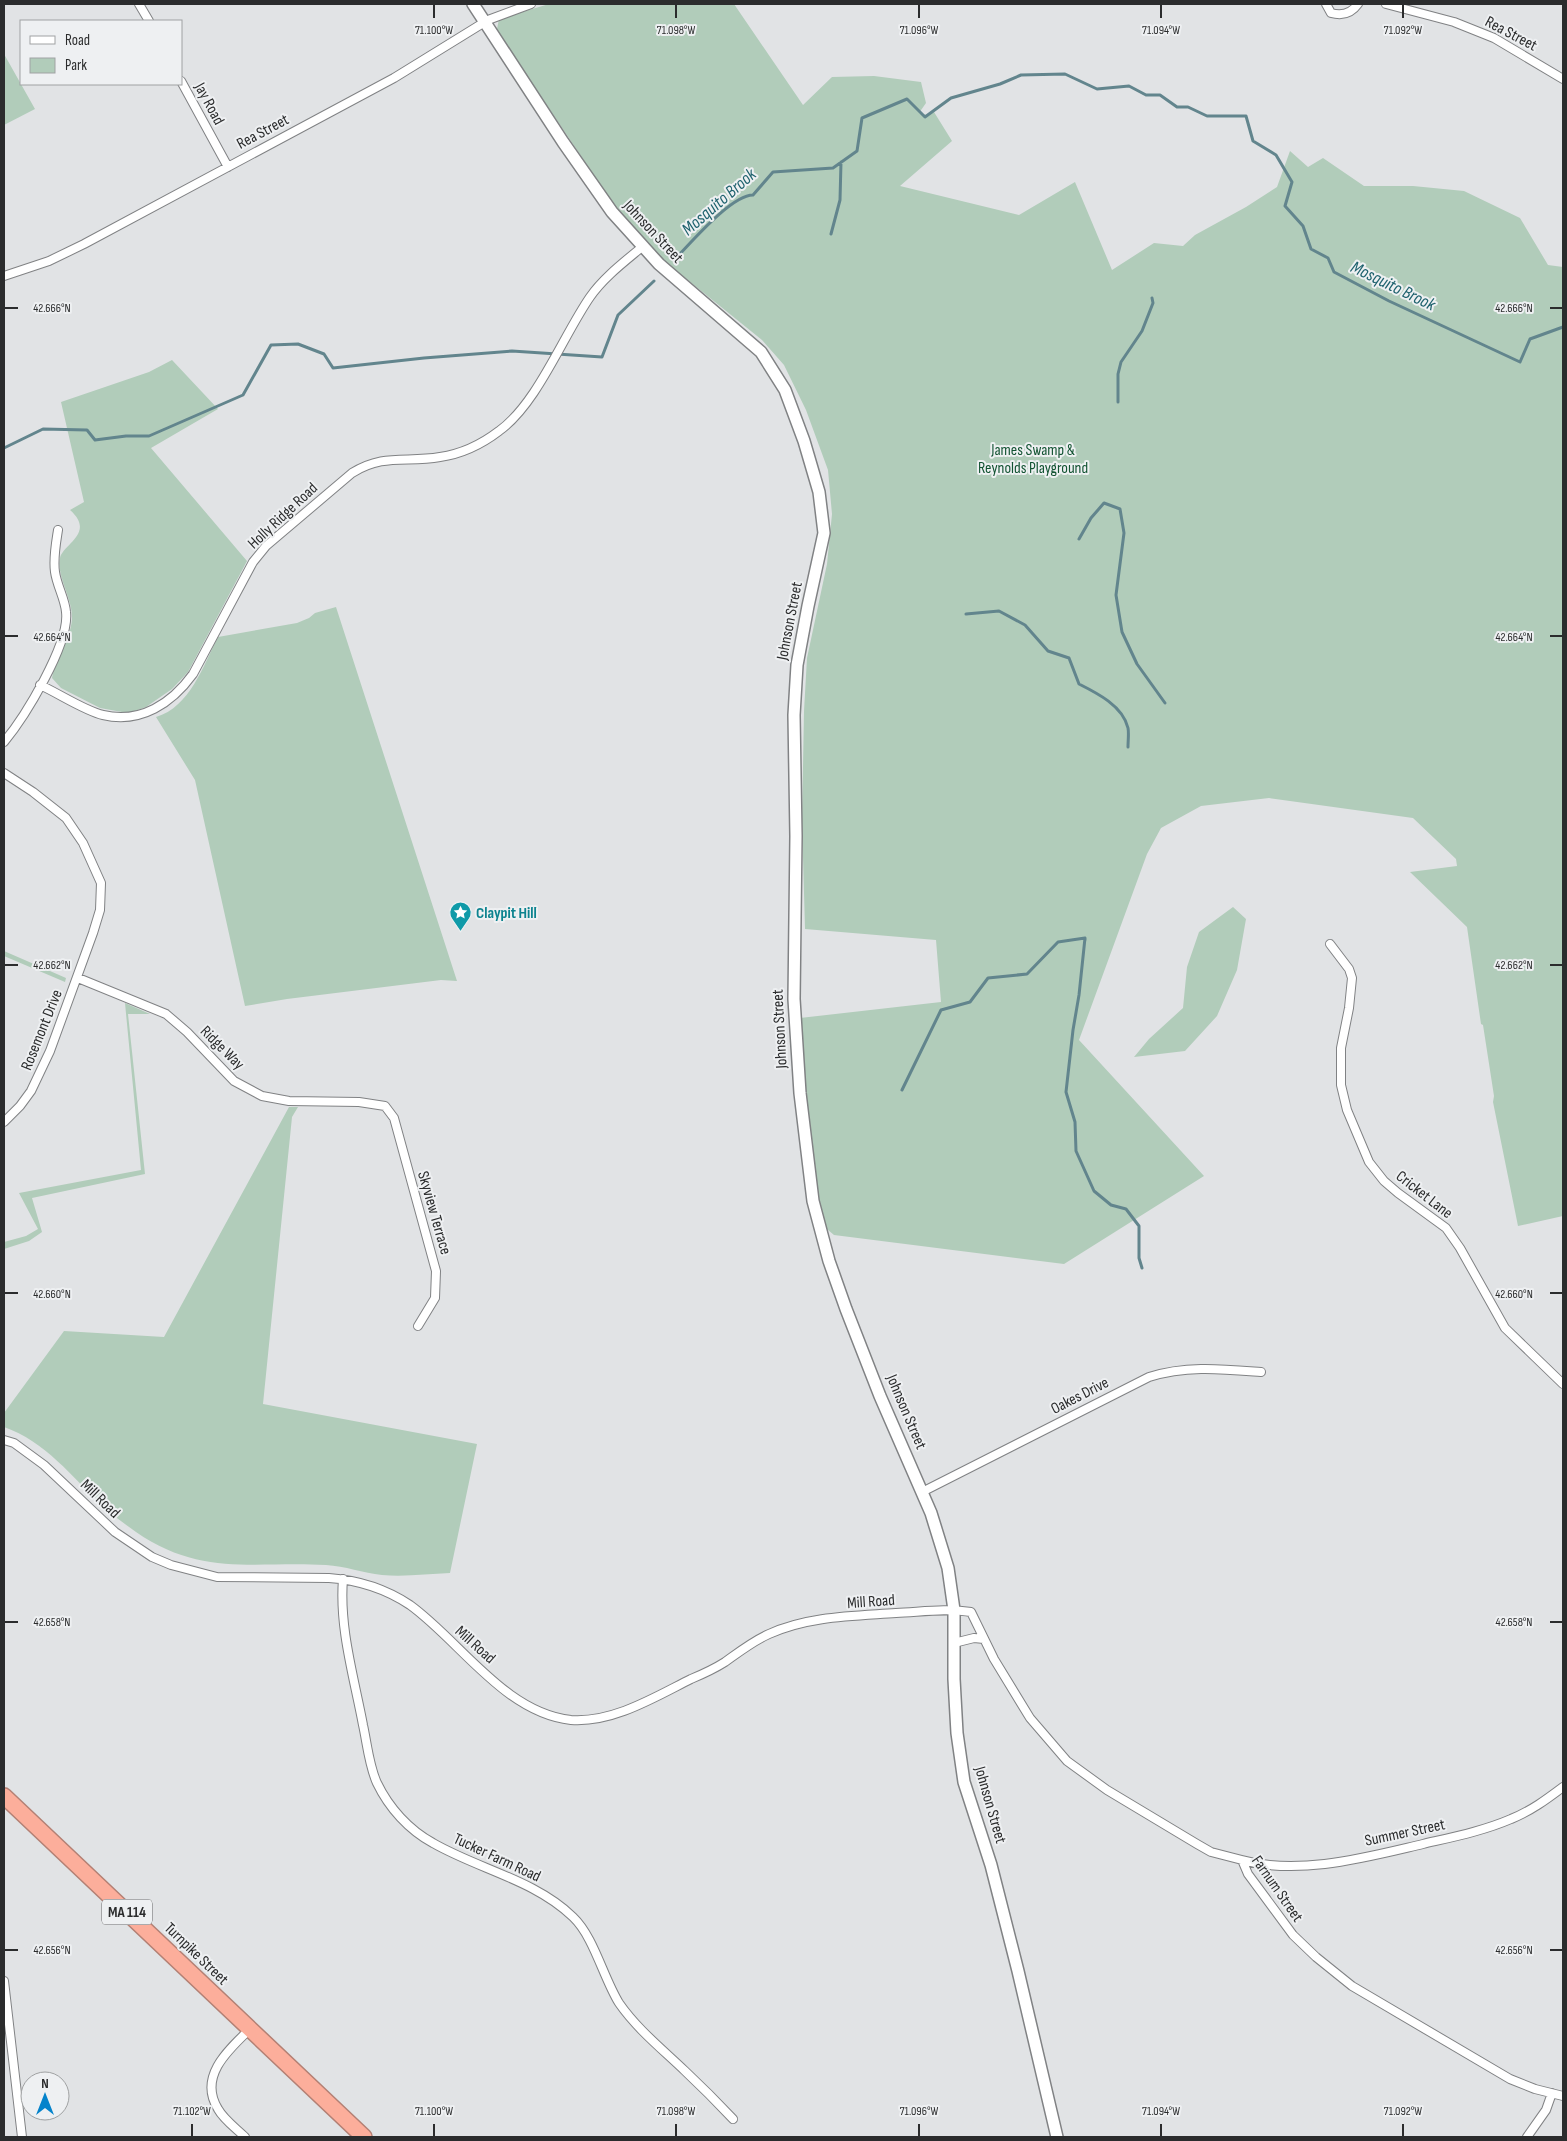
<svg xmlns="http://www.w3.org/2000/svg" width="1567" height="2141" font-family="'Sofia Sans Condensed',sans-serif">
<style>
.green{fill:#b1ccba}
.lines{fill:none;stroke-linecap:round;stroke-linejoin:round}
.stream{stroke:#62858d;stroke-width:3}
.street-casing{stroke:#808284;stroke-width:10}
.secondary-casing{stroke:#808284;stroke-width:14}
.highway-casing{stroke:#b38074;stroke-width:18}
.street{stroke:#fff;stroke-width:8}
.secondary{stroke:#fff;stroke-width:11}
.highway{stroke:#fcae9b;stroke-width:15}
.ticks{fill:none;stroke:#2b2c2d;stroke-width:2}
.labels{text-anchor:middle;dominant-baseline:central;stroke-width:4;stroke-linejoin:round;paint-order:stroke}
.shield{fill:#eef0f2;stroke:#666768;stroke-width:1}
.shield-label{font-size:15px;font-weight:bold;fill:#2b2c2d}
.street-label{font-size:16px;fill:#2b2c2d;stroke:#eef0f2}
.park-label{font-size:16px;fill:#125332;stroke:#eef0f2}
.culture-label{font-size:16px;font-weight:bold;fill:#0d838f;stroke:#eef0f2;text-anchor:start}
.water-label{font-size:18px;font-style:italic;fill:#1f626e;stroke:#eef0f2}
.ticks-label{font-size:12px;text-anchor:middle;fill:#2b2c2d;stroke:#eef0f2;stroke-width:4;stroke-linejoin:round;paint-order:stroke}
</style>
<rect width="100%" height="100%" fill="#e1e3e5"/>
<!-- green -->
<path class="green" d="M549,4h185l69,101 29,-28 42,-1 47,6 5,21 -7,10 8,2 7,-3 18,29 -52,45 119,29 56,-33 37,88 42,-27 29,3 12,-11 51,-28 31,-20 13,-36 18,16 15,-9 41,28h49l51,5 56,27 28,47 15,2v949l-45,10 -25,-124 1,-6 -11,-71 -2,-1 -14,-97 -57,-55 47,-6 -1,-7 -43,-41 -144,-20 -68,8 -40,22 -14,26 -68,186 125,136 -140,88 -230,-29 -13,-11 -16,-119 -5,-87 141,-16 -5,-62 -131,-11 -3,-108 2,-110 3,-53 20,-94 5,-50 -4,-44 -22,-60 -22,-45 -22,-25 -109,-88 -37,-44 -116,-172 -3,-7 2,-10z
M4,54l31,55 -31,16z
M172,360l46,49 -67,39 96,113 -59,111 -16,17 -26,18 -14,5h-10l-22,-4 -39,-20 -9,-10c4,-21 18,-36 20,-59 1,-20 -16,-43 -12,-61 3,-14 36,-25 10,-48l14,-8 -23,-100 88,-30z
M336,607l121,374 -16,-1 -154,19 -42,7 -50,-226 -39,-63c34,-10 47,-51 62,-80l79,-14 12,-5 6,-5z
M1233,907l13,12 -9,51 -20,46 -32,35 -51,6 15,-18 34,-31 4,-41 12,-35z
M4,951l62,27 -1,4 -61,-26z
M125,1003l25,11h-22l17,160 -113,24 10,34 -13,9 -25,8v-7l22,-6 12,-7 -19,-36 122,-23z
M289,1107h9l-6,10 -29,287 214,40 -27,129c-22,1 -46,4 -68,2 -19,-2 -37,-9 -56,-10 -73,-4 -125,12 -190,-33 -11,-8 -23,-16 -33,-26 -31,-29 -58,-65 -99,-79v-14l60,-82 100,6z"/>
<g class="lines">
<!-- stream -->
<path class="stream" d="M831,234l9,-34 1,-38
M674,260c16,-16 57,-65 79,-65l20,-23 60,-4 24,-17 5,-33 45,-19 18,18 26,-19 49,-14 21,-9 44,-1 32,15 32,-3 17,9h14l17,12h11l19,9h39l7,25 23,14 16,27 -7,24 18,20 8,23 17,9 6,14 55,29 131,61 10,-23 33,-12
M1118,402v-28l3,-12 21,-31 11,-28 -1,-5
M4,448l39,-19 44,1 8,10 31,-4h23l94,-41 28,-50 27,-1 26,10 9,14 91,-10 88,-7 90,6 16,-42 36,-34
M1079,539l12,-21 13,-15 16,6 4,24 -8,62 6,37 15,32 28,39
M966,614l33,-3 26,14 23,26 21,7 10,26c18,9 44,22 49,44 1,5 0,13 0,19
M1085,940v-2l-6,57 -6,35 -7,62 9,30 1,29 18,40 17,14 15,4 13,17v32l3,10
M902,1090l39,-80 29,-8 18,-24 39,-4 31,-32 27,-4"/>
<defs>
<path id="street" d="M139,4l10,17
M1326,4l5,9c11,3 20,1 27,-9
M1386,4l68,18 40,16 69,41
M181,81l47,86
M4,276l45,-15 35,-17 310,-166 94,-58 43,-16
M40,685c18,8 45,26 63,30 38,9 69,-12 90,-41l60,-112 13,-16 86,-73c32,-20 54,-10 88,-16 21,-3 42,-13 59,-26 38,-27 64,-95 91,-134 13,-19 34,-35 52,-50
M4,742c20,-24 66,-98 62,-130 -1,-13 -9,-26 -11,-40 -2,-14 1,-29 3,-42
M4,773l29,19 33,26 17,25 18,40 -1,27 -7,23 -43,118 -19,40 -11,15 -16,16
M1330,944l19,25 3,9 -3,30 -8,40v37l6,25 22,52 15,19 14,12 48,35 14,20 45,80 58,56
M78,978l88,36 21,18 47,49 28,15 27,5 70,1 26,4 9,12 42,153 -1,27 -17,28
M4,1440l10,3 30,22 71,67 37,25 19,8 46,12 112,1c28,2 57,11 81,27 50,36 95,108 161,115 42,3 84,-23 120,-41 12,-5 23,-10 34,-17 14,-10 28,-21 44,-28 39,-18 85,-18 127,-21 25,-1 50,-5 75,-1l23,47 36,59 37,43 40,29 90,54 14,8 31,8 6,14 45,61 23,22 36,29 158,93 25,10 28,7
M922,1492l227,-115c37,-12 74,-8 112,-5
M343,1579c-4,49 11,98 20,146 4,18 6,41 14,58 12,25 32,47 56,60 45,26 102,37 140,74 21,20 30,60 46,86 18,26 43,46 66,68 16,15 32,31 48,48
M954,1643l20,-5 10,1
M1242,1860c57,16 125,-3 181,-16 30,-7 60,-13 88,-25 20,-8 36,-20 52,-32
M4,1981l18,156
M245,2137c-8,-8 -21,-17 -27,-28 -20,-32 10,-59 31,-79
M1527,2137l19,-27 6,-17"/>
<path id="secondary" d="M473,4l90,138 49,70 47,52 102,88 24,38 19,51 15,51 5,41 -16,73 -11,59 -3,50 2,121 -2,163 6,94 13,108 16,60 17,48 34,87 51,117 17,55 6,42v69l3,54 7,49 27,83 27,106 39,166"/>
<path id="highway" d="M4,1796l360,341"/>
</defs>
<!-- street casing -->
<use href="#street" class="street-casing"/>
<!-- secondary casing -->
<use href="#secondary" class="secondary-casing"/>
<!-- highway casing -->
<use href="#highway" class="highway-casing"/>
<!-- street -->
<use href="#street" class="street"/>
<!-- secondary -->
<use href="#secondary" class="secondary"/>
<!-- highway -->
<use href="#highway" class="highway"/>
</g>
<!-- ticks -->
<path class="ticks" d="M434,5v13M676,5v13M919,5v13M1161,5v13M1403,5v13M5,308h13M1550,308h12M5,636h13M1550,636h12M5,965h13M1550,965h12M5,1293h13M1550,1293h12M5,1622h13M1550,1622h12M5,1950h13M1550,1950h12M192,2124v12M434,2124v12M676,2124v12M919,2124v12M1161,2124v12M1403,2124v12"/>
<!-- icons -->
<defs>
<symbol id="sight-pin" viewBox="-11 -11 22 30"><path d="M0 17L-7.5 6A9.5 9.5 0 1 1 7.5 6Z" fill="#0f9aa8" stroke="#eef0f2"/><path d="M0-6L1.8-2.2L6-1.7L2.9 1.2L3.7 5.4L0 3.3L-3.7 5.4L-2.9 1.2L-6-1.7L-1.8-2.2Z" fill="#fff"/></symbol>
</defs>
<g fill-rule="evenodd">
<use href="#sight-pin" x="448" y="900" width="25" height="34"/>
</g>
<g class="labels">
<!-- shield labels -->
<rect class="shield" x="102" y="1899.5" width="50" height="25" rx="4"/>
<g class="shield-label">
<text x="127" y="1912">MA 114</text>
</g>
<!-- street labels -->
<g class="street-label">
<text transform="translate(1511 34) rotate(28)">Rea Street</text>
<text transform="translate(209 104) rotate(62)">Jay Road</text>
<text transform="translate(263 132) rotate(-28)">Rea Street</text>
<text transform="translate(653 232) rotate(47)">Johnson Street</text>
<text transform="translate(283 516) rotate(-43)">Holly Ridge Road</text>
<text transform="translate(790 621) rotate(-79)">Johnson Street</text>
<text transform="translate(780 1029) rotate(-93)">Johnson Street</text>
<text transform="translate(42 1030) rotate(-68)">Rosemont Drive</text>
<text transform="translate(222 1048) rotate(45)">Ridge Way</text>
<text transform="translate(1424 1195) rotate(38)">Cricket Lane</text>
<text transform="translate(434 1213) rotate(74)">Skyview Terrace</text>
<text transform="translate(1080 1396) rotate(-27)">Oakes Drive</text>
<text transform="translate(906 1412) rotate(67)">Johnson Street</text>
<text transform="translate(100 1499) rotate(44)">Mill Road</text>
<text transform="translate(871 1602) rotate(-4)">Mill Road</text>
<text transform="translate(475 1645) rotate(42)">Mill Road</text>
<text transform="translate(990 1805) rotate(74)">Johnson Street</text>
<text transform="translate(1405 1833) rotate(-12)">Summer Street</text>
<text transform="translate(497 1858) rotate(25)">Tucker Farm Road</text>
<text transform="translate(1277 1889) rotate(55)">Farnum Street</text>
<text transform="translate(196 1954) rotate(44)">Turnpike Street</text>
</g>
<!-- park labels -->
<g class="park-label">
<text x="1033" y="450">James Swamp &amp;<tspan x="1033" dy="18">Reynolds Playground</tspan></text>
</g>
<!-- culture labels -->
<g class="culture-label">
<text x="476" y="913">Claypit Hill</text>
</g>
<!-- water labels -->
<g class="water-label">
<text transform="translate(719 202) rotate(-41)">Mosquito Brook</text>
<text transform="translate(1393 286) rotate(26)">Mosquito Brook</text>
</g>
</g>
<g class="ticks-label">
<text x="434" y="34">71.100°W</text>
<text x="676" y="34">71.098°W</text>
<text x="919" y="34">71.096°W</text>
<text x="1161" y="34">71.094°W</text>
<text x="1403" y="34">71.092°W</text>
<text x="52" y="312">42.666°N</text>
<text x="1514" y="312">42.666°N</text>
<text x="52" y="641">42.664°N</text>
<text x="1514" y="641">42.664°N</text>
<text x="52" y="969">42.662°N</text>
<text x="1514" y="969">42.662°N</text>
<text x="52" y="1298">42.660°N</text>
<text x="1514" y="1298">42.660°N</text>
<text x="52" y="1626">42.658°N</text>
<text x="1514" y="1626">42.658°N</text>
<text x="52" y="1954">42.656°N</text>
<text x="1514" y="1954">42.656°N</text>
<text x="192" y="2115">71.102°W</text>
<text x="434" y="2115">71.100°W</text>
<text x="676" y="2115">71.098°W</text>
<text x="919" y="2115">71.096°W</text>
<text x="1161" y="2115">71.094°W</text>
<text x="1403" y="2115">71.092°W</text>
</g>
<!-- border -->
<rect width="1567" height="2141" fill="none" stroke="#2b2c2d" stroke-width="10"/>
<!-- legend -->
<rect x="20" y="20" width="162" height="65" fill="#eef0f2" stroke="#a0a2a3"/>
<rect x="30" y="36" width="25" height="8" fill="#ffffff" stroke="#a0a2a3"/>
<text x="65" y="45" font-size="15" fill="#2b2c2d">Road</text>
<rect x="30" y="58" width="25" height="15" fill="#b1ccba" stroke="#a0a2a3"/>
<text x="65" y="70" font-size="15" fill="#2b2c2d">Park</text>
<!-- north arrow -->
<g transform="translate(45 2096)"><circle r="24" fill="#eef0f2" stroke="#a0a2a3"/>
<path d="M0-4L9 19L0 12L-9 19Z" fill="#0483cb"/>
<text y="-8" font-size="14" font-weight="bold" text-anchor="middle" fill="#2b2c2d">N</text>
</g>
</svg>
